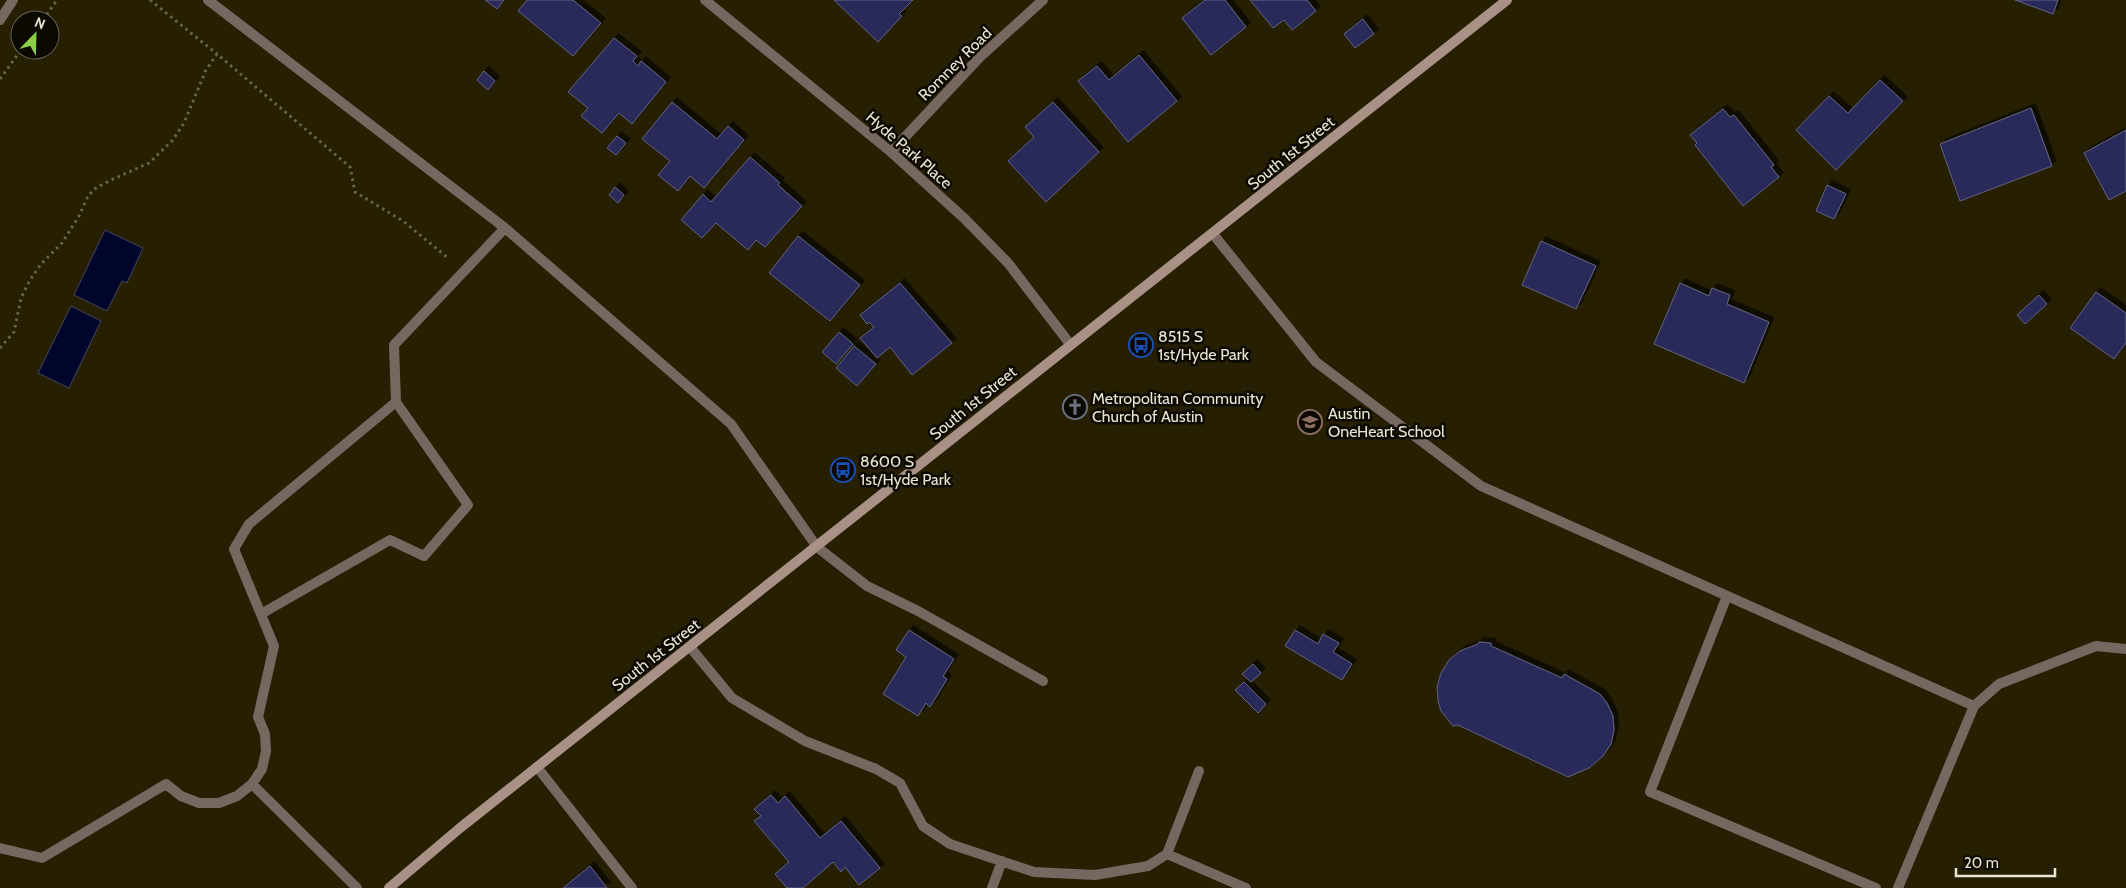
<svg xmlns="http://www.w3.org/2000/svg" width="2126" height="888" font-family="Cabin,sans-serif">
<style>
.water{fill:#00052c;stroke:#46485e}
.building{fill:#2b2a5a;stroke:#606381;filter:url(#shadow)}
.lines{fill:none;stroke-linecap:round;stroke-linejoin:round}
.path{stroke:#6a644a;stroke-width:3;stroke-dasharray:2.5 4;stroke-linecap:butt}
.service{stroke:#776761;stroke-width:10}
.minor{stroke:#776761;stroke-width:10}
.secondary{stroke:#a99186;stroke-width:10}
.labels{text-anchor:middle;dominant-baseline:central;stroke-width:5;stroke-linejoin:round;paint-order:stroke}
.street-label{font-size:16px;fill:#e9e5d3;stroke:#0c0901}
.poi-label{font-size:16px;fill:#e9e5d3;stroke:#0c0901;text-anchor:start}
</style>
<defs>
<filter id="shadow"><feDropShadow dx="4.5" dy="-4.5" stdDeviation="0" flood-color="#0009"/></filter>
</defs>
<rect width="100%" height="100%" fill="#261f01"/>
<!-- water -->
<path class="water" d="M105,230l38,18 -16,35 -5,-2 -15,30 -33,-16z
M71,306l30,15 -32,67 -31,-15z"/>
<!-- building -->
<path class="building" d="M485,0h19l-7,9z
M527,0h46l28,23 -28,33 -55,-45z
M834,0h79l-14,14 3,2 -24,26z
M1205,0h20l21,27 -35,28 -29,-37z
M1250,0h57l9,11 -24,19 -8,-10 -11,8z
M2015,0h43l-5,14z
M1363,19l11,15 -19,14 -11,-14z
M614,38l23,18 -4,5 5,5 3,-5 25,21 -34,42 -13,-11 -17,20 -21,-17 7,-8 -20,-16z
M1139,55l38,46 -49,41 -50,-61 19,-15 12,14z
M484,71l11,10 -7,9 -11,-10z
M1880,80l23,21 -67,69 -40,-40 33,-34 19,17z
M672,102l45,37 11,-13 16,14 -40,48 -14,-12 -12,15 -20,-16 12,-14 -28,-22z
M1053,102l46,50 -53,50 -38,-41 26,-24 -9,-10z
M2031,108l21,58 -92,35 -20,-57z
M1723,109l7,8 4,-2 40,50 -3,2 8,10 -36,29 -48,-61 2,-2 -7,-8z
M2126,130v61l-17,9 -25,-47z
M617,136l9,7 -10,12 -9,-7z
M750,157l30,26 -2,2 24,21 -37,41 -9,-7 -8,10 -32,-27 -14,15 -21,-18 22,-26 8,8z
M1827,185l19,9 -12,25 -18,-8z
M615,187l9,8 -6,8 -9,-8z
M798,236l62,49 -30,36 -61,-48z
M1541,241l55,25 -20,43 -54,-24z
M900,283l52,60 -40,32 -22,-28 -13,11 -17,-20 14,-11 -5,-5 -2,2 -7,-9z
M1680,283l29,13 3,-8 18,7 -3,9 42,18 -25,61 -90,-39z
M2096,292l30,21v30l-12,16 -44,-31z
M2039,295l8,9 -22,20 -8,-9z
M839,332l14,12 -17,20 -14,-12z
M854,346l22,18 -19,22 -21,-18z
M909,630l45,29 -11,17 4,3 -17,28 -4,-4 -8,13 -35,-22 23,-37 -10,-7z
M1295,630l23,14 5,-10 16,9 -6,9 19,12 -10,16 -57,-34z
M1479,642l12,1v3l71,32 2,-4 36,20 7,9 6,13 1,14 -3,14 -8,12 -14,12 -21,9 -110,-52 -5,1 -12,-15 -3,-10 -1,-14 4,-14 8,-13 11,-9 18,-7z
M1253,664l8,9 -10,9 -9,-8z
M1244,682l22,22 -8,9 -23,-23z
M771,795l7,8 7,-7 35,42 21,-17 39,47 -21,17 -14,-18 -4,5 -8,-10 -30,26h-16l-12,-14 14,-12 -35,-41 7,-5 -7,-7z
M590,866l17,22h-44z"/>
<g class="lines">
<!-- path -->
<path class="path" d="M150,0l67,54
M43,20l14,-20
M0,79l21,-29
M0,348l14,-16 7,-34 9,-18 11,-16 21,-21 17,-27 9,-20 8,-8 15,-8 38,-17 23,-22 12,-18 22,-53 11,-16 133,113 5,25 48,29 45,37"/>
<!-- service -->
<path class="service" d="M0,20l13,-20
M505,228l226,196 86,123 50,39 51,25 125,70
M1213,234l103,128 165,124 493,220 -76,182
M1727,596l-77,196 226,96
M261,614l129,-74 34,16 44,-51 -72,-103
M690,647l42,51 73,43 71,28 24,14 23,43 27,18 84,28 61,3 53,-9 19,-12 32,-83
M1974,706l25,-22 97,-38 30,3
M537,767l95,121
M252,784l105,104
M0,848l42,10 124,-74 15,12 18,7h20l18,-7 15,-12 10,-15 4,-18 -1,-17 -7,-17 16,-71 -40,-97 15,-25 147,-122 -2,-57 111,-117 -297,-228
M1167,854l79,34
M992,888l10,-27"/>
<!-- minor -->
<path class="minor" d="M705,0l186,152 74,67 43,44 62,81
M891,152l89,-95 63,-57"/>
<!-- secondary -->
<path class="secondary" d="M389,888l71,-60 1047,-828"/>
</g>
<!-- icons -->
<defs>
<symbol id="bus-ring" viewBox="-11 -11 22 22"><circle r="9.5" fill="#0c0901" stroke="#1a4fb4" stroke-width="1.5"/><path d="M-5-6H5V4H4V6H2V4H-2V6H-4V4H-5ZM-3.5-4V0h7V-4ZM-3.5 1.2v1.5H-2V1.2ZM2 1.2v1.5H3.5V1.2Z" fill="#1a4fb4"/></symbol>
<symbol id="church-ring" viewBox="-11 -11 22 22"><circle r="9.5" fill="#0c0901" stroke="#6b7280" stroke-width="1.5"/><path d="M-1.2-6h2.4v3.5h3.3v2.4h-3.3V6h-2.4V-.1h-3.3v-2.4h3.3Z" fill="#6b7280"/></symbol>
<symbol id="school-ring" viewBox="-11 -11 22 22"><circle r="9.5" fill="#0c0901" stroke="#8d6e63" stroke-width="1.5"/><path d="M0-5L7-2L0 1L-7-2ZM-4 1L0 2.5L4 1V4Q0 6-4 4Z" fill="#8d6e63"/></symbol>
</defs>
<g fill-rule="evenodd">
<use href="#bus-ring" x="1127" y="331" width="28" height="28"/>
<use href="#church-ring" x="1061" y="393" width="28" height="28"/>
<use href="#school-ring" x="1296" y="408" width="28" height="28"/>
<use href="#bus-ring" x="829" y="456" width="28" height="28"/>
</g>
<g class="labels">
<!-- street labels -->
<g class="street-label">
<text transform="translate(955 64) rotate(-45)">Romney Road</text>
<text transform="translate(909 150) rotate(41)">Hyde Park Place</text>
<text transform="translate(1291 153) rotate(-39)">South 1st Street</text>
<text transform="translate(973 403) rotate(-39)">South 1st Street</text>
<text transform="translate(656 655) rotate(-38)">South 1st Street</text>
</g>
<!-- poi labels -->
<g class="poi-label">
<text x="1158" y="336">8515 S<tspan x="1158" dy="18">1st/Hyde Park</tspan></text>
<text x="1092" y="398">Metropolitan Community<tspan x="1092" dy="18">Church of Austin</tspan></text>
<text x="1328" y="413">Austin<tspan x="1328" dy="18">OneHeart School</tspan></text>
<text x="860" y="461">8600 S<tspan x="860" dy="18">1st/Hyde Park</tspan></text>
</g>
</g>
<!-- north arrow -->
<g transform="translate(35 35) rotate(23)"><circle r="24" fill="#0c0901" stroke="#646155"/>
<path d="M0-4L9 19L0 12L-9 19Z" fill="#8ace47"/>
<text y="-8" font-size="14" font-weight="bold" text-anchor="middle" fill="#e9e5d3">N</text>
</g>
<!-- scale -->
<path d="M1956 868v8h99v-8" fill="none" stroke="#e9e5d3" stroke-width="2.5"/>
<text x="1964" y="868" font-size="15" fill="#e9e5d3" stroke="#0c0901" stroke-width="4" paint-order="stroke">20 m</text>
</svg>
